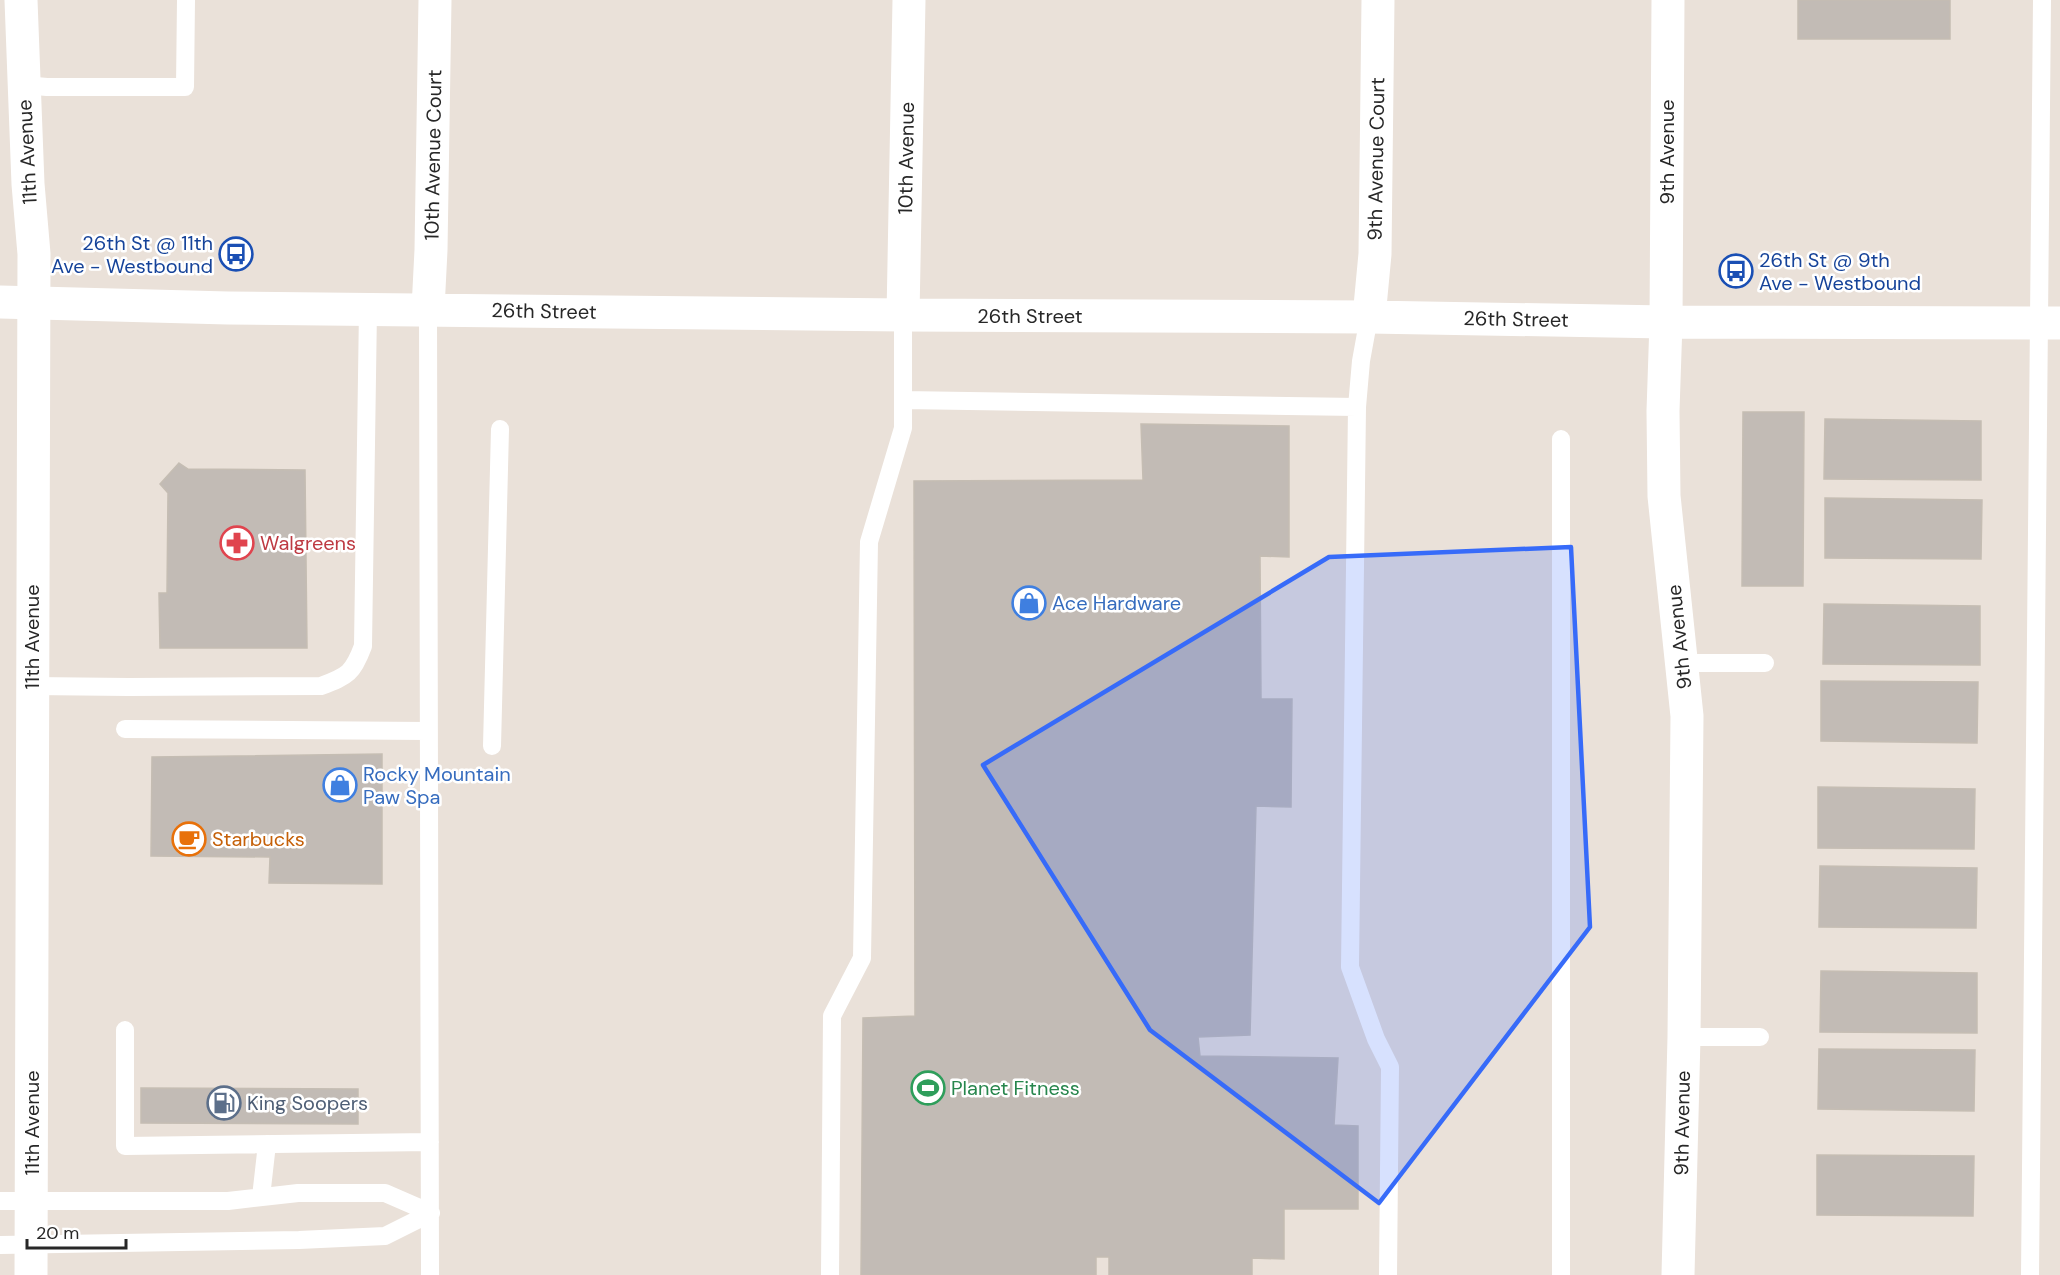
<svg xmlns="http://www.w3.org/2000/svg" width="2060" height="1275" font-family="'DM Sans',sans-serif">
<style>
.building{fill:#c2bbb5;stroke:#c5bdb3;stroke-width:1.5}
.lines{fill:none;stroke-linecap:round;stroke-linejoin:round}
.lane{stroke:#fff;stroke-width:18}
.street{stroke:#fff;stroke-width:33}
.secondary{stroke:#fff;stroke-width:33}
.marked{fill:#376bf9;fill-opacity:0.2;stroke:#376bf9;stroke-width:4.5;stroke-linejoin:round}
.labels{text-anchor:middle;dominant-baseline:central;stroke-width:5;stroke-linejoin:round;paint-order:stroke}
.street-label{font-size:20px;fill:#272727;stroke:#fff}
.transit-label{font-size:20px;fill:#164399;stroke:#fff;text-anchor:end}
.health-label{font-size:20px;fill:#be3a42;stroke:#fff;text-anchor:start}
.shop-label{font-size:20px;fill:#366cbe;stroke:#fff;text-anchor:start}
.food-label{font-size:20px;fill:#c56008;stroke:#fff;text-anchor:start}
.leisure-label{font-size:20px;fill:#27864d;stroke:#fff;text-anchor:start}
.service-label{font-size:20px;fill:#4e5e75;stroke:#fff;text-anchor:start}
</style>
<rect width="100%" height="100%" fill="#eae1d9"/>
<!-- building -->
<path class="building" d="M1798,0h152v39h-152z
M1743,412h61l-1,174h-61z
M1825,419l156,2v59l-157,-1z
M1141,424l148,2v131l-29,-1 1,143h31l-1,108 -35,-1 -6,229 -52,2 2,19 138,2 -4,67 24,1v83h-74v50l-32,-1v17h-143v-18h-13v18h-235l2,-257 52,-2 -1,-535 229,-1z
M179,463l9,6 117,1 2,178h-147l-1,-55h8l1,-100 -8,-9z
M1825,498l157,2 -1,59 -156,-1z
M1824,604l156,2v59l-157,-1z
M1821,681l157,1 -1,61 -156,-2z
M382,754v130l-113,-1 1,-26 -119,-1 1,-99z
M1818,787l157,2 -1,60 -156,-1z
M1820,866l157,2 -1,60 -157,-1z
M1821,971l156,2v60l-157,-1z
M1819,1049l156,1 -1,61 -156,-2z
M141,1088l217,1v35l-217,-1z
M1817,1155l157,1 -1,60 -156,-1z"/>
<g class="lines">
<!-- lane -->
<path class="lane" d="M24,85l23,2h138l1,-87
M428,309l2,966
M1369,317l-8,44 -4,46 -7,560 26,72 14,28 -2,208
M903,400l454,7
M1682,663h83
M32,686l97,1 192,-1c27,-10 32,-13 42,-40l5,-337
M125,729l303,2
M492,746l8,-317
M125,1030v116l305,-4
M1684,1037h76
M261,1197l6,-53
M0,1201h228l70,-8h87l46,20
M0,1245l299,-5 86,-4 46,-23
M830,1275l2,-259 30,-58 7,-416 34,-114v-113
M1561,1275v-836
M2030,1275l12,-1275"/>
<!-- street -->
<path class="street" d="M1668,0l-2,322 -3,89 1,85 23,220 -3,321 -6,238
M0,302l228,6 675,7 466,2 297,5 394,1
M428,309l3,-59 4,-250
M903,315l6,-315
M1369,317l6,-63 3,-254"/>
<!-- secondary -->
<path class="secondary" d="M21,0l7,184 6,70 -3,1021"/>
</g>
<!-- marked area -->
<path class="marked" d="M1571,547l19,380 -211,276 -229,-173 -167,-265 346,-208z"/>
<!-- icons -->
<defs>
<symbol id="bus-ring" viewBox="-11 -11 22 22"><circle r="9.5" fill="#fff" stroke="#1a4fb4" stroke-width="1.5"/><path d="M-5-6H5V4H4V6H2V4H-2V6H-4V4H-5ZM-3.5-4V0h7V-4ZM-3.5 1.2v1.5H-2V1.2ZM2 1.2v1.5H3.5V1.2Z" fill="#1a4fb4"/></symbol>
<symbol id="pharmacy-ring" viewBox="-11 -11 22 22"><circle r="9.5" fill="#fff" stroke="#e0444e" stroke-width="1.5"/><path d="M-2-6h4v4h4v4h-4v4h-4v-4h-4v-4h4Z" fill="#e0444e"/></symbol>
<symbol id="shop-ring" viewBox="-11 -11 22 22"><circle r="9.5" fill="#fff" stroke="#3f7fe0" stroke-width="1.5"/><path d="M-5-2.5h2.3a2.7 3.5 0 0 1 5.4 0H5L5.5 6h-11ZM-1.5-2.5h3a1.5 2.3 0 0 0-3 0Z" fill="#3f7fe0"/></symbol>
<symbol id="cafe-ring" viewBox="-11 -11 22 22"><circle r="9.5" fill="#fff" stroke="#e8710a" stroke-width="1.5"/><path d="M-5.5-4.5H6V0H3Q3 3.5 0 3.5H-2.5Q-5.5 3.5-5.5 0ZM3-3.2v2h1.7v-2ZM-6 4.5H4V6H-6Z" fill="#e8710a"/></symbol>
<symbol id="stadium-ring" viewBox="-11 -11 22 22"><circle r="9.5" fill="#fff" stroke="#2e9e5b" stroke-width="1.5"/><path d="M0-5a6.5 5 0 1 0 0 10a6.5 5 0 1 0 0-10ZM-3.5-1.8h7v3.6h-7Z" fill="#2e9e5b"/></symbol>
<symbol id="fuel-ring" viewBox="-11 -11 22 22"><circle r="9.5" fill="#fff" stroke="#5c6f8a" stroke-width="1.5"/><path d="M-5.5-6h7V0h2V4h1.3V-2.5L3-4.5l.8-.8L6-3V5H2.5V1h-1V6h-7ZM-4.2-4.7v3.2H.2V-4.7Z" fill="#5c6f8a"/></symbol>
</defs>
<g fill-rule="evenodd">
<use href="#bus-ring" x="217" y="235" width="38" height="38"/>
<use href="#bus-ring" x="1717" y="252" width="38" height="38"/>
<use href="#pharmacy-ring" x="218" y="524" width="38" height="38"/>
<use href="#shop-ring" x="1010" y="584" width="38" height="38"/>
<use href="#shop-ring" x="321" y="766" width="38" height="38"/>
<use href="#cafe-ring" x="170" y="820" width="38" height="38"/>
<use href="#stadium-ring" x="909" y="1069" width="38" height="38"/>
<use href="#fuel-ring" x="205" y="1084" width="38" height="38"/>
</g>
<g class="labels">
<!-- street labels -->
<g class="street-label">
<text transform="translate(27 152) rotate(-93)">11th Avenue</text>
<text transform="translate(1667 152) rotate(-90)">9th Avenue</text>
<text transform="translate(433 155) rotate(-89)">10th Avenue Court</text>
<text transform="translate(906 158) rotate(-89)">10th Avenue</text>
<text transform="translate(1376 159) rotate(-89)">9th Avenue Court</text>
<text transform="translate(544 311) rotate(1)">26th Street</text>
<text x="1030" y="316">26th Street</text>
<text transform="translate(1516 319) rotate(1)">26th Street</text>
<text transform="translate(32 637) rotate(-90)">11th Avenue</text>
<text transform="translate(1679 637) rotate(-96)">9th Avenue</text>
<text transform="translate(32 1123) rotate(-90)">11th Avenue</text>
<text transform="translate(1682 1123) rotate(-89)">9th Avenue</text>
</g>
<!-- transit labels -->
<g class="transit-label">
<text x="213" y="243">26th St @ 11th<tspan x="213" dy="23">Ave - Westbound</tspan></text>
<text x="1759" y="260" text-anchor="start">26th St @ 9th<tspan x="1759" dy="23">Ave - Westbound</tspan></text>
</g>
<!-- health labels -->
<g class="health-label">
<text x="260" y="543">Walgreens</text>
</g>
<!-- shop labels -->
<g class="shop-label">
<text x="1052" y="603">Ace Hardware</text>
<text x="363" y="774">Rocky Mountain<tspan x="363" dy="23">Paw Spa</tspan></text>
</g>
<!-- food labels -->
<g class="food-label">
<text x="212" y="839">Starbucks</text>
</g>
<!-- leisure labels -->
<g class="leisure-label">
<text x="951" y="1088">Planet Fitness</text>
</g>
<!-- service labels -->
<g class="service-label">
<text x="247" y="1103">King Soopers</text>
</g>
</g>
<!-- scale -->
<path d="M27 1239v9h99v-9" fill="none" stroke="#272727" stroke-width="3"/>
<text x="36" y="1239" font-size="18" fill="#272727" stroke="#ffffff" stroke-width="4.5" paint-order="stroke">20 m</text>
</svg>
